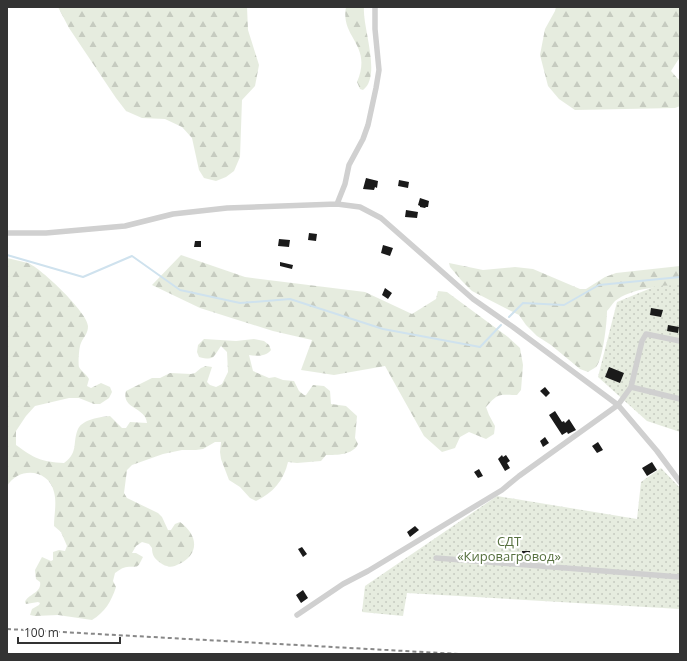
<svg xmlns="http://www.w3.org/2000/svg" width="687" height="661" font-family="'Open Sans',sans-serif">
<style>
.forest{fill:url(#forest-firs)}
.garden{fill:url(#garden-dots)}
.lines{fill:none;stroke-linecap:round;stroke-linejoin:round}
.stream{stroke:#cfe2ee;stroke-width:2}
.building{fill:#1a1a1a}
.street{stroke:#d0d0d0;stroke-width:5.5}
.rail{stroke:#888;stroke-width:2;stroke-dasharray:4 3;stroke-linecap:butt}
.labels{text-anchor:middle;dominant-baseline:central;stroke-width:4;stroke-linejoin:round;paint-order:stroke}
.park-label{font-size:13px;fill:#56703f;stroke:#fff}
</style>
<defs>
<pattern id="forest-firs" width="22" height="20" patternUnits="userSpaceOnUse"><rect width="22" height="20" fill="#e6ecdf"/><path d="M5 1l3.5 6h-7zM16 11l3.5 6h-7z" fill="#c6cbc0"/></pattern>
<pattern id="garden-dots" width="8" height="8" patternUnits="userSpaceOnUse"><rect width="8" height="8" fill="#e6ecdf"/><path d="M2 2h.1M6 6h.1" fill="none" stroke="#c6cbc0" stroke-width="1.8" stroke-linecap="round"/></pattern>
</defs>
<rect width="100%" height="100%" fill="#fff"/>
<!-- forest -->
<path class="forest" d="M58,7h189l1,23 11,35 -4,21 -13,14 -2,57 -6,14 -8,6 -10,4 -12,-3 -5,-8 -7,-32 -10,-11 -17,-8 -23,-1 -16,-7 -10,-13 -47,-70z
M346,7h18c-2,20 18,69 -1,83l-3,-1 -3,-7c16,-38 -17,-44 -11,-75z
M556,7h124v50l-9,14 7,8 2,1v26l-5,2 -100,2 -16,-11 -11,-13 -8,-31 5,-26 10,-18z
M181,255l64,22 120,15 47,22 24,-15 2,-8 9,1 61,45 12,11 3,17 -2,25 -4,5c-18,0 -18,-3 -31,12l3,8 6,11 -1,8 -8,5 -17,-7 -9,5 -5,11 -13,4 -18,-16 -39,-70 -51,9 -33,-5 11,-30 -39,-9 -73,-23 -48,-23z
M7,258c7,2 14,3 21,5 13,5 60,50 60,63 0,8 -4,10 -7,17 -2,3 -3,21 -2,24 2,4 8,8 10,12l-2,7 4,2 10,-5 9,4 2,5 -3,6 -9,6h-6l-15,-6h-10l-34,8 -9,10 -10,15v14c18,13 25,17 48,18 15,-11 8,-20 14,-34 5,-10 22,-12 32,-13l12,12h4l4,-6 17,1c-1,-16 -26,-14 -21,-32l26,-13h8l10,-5 21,1 4,-1 6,-5 5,-2 6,1 -5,15 3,3 6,2 6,-3 6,-12 -1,-20 -6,-6c-8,11 -6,15 -22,11l-2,-5 1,-7 6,-6 32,2 18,-2 10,2 5,4 2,5c-5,7 -15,6 -22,5l4,16 16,7 6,-1 8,3 11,1 5,10 5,4h2l7,-10 11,1 6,5 1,13 15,2 11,10 -2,22 3,6c-5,11 -21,11 -32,11l-5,6 -24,2 -9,-1c-4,18 -15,31 -32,39l-6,-3 -10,-11 -11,-7 -8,-21 -1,-7 1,-10h-6l-12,7 -7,1h-14l-19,4 -31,11 -5,5 -3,23 3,5 31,15 4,4 6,13h3l4,-6 5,-2c18,13 20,32 -1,42 -4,2 -8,4 -12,2 -3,0 -6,-3 -9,-5 -4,-3 -6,-7 -6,-13l-3,-4 -7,-2 -6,4 -4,7h4l7,4c-6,12 -4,9 -16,10 -4,0 -9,4 -12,6l-2,8 3,6c-5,15 -11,25 -24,33l-34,-5 -23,1 -5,-1 2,-6 7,-4 1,-2 -2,-1 -12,2 -1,-2c3,-8 17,-9 15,-20l-4,-3 -1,-9 7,-13 9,4 2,-1v-8l6,-2 6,1 2,-5 -6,-14 -7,-6c0,-11 3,-23 0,-34 -5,-23 -35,-26 -47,-6z
M449,263l34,7 32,-3 18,2 47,20h6l19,-12 11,-4 64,-7v20c-20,0 -48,2 -65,15 -3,3 -5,7 -8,10 0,11 -4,49 -11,56 -2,2 -6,3 -8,5l-8,-3 -29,-24 -14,-9 -11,-11 -7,-10 -47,-24 -11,-11 -11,-13z"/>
<!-- garden -->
<path class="garden" d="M680,285v147l-33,-11 -49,-44 19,-75 39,-16z
M661,468l19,20v121l-273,-16 -4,23 -41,-4 3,-26 132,-90 140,23 4,-37z"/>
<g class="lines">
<!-- stream -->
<path class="stream" d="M7,255l76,22 49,-21 48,34 60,13 50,-4 93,30 97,18 21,-22
M509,317l14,-14 41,2 35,-20 81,-8"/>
</g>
<!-- building -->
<path class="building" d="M366,178l12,3 -1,7 -2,-1 -1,3 -11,-1z
M399,180l10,2 -1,6 -10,-2z
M420,198l9,3 -1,6h-2l-1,1 -5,-1v-1l-2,-1z
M406,210l12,2 -1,6 -12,-1z
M309,233l8,1 -1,7 -8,-1z
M279,239l11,1 -1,7 -11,-1z
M195,241h6v6h-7z
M383,245l10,3 -3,8 -9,-3z
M280,262l13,3 -1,4 -12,-3z
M385,288l7,5 -4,6 -6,-4z
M651,308l12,2 -2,7 -11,-2z
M668,325l11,2 -1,6 -11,-2z
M609,367l15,6 -4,10 -15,-6z
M545,387l5,6 -4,4 -6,-6z
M555,411l7,11 2,-1 1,2 4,-4 7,11 -8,4 -1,-2 -5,3 -13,-20z
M545,437l4,6 -6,4 -3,-6z
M598,442l5,8 -6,3 -5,-7z
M502,455l1,2 3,-2 4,6 -3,2 3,5 -5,3 -7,-12z
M652,462l5,8 -10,6 -5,-8z
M479,469l4,7 -5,2 -4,-6z
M415,526l4,4 -9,7 -3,-5z
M302,547l5,7 -4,3 -5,-8z
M522,551h8v6h-8z
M303,590l5,8 -7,5 -5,-8z"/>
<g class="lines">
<!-- street -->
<path class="street" d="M337,204l8,-20 4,-19 14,-26 5,-14 8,-37 3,-18 -4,-41v-22
M7,233h39l79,-7 48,-12 54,-6 110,-4 23,3 21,11 92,81 40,28 105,78 39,46 23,31
M631,387l49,12
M436,558l244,19
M297,615l46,-31 25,-13 134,-81 17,-14 99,-71 13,-18 11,-46 4,-7 34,7"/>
<!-- rail -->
<path class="rail" d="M7,629l452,25"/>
</g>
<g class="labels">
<!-- park labels -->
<g class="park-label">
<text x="509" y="541">СДТ<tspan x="509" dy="15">«Кировагровод»</tspan></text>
</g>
</g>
<!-- border -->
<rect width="687" height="661" fill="none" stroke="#333333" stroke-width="16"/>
<!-- scale -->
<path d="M18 637v6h102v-6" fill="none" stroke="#333333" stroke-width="2"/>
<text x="24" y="637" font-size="12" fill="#333333" stroke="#ffffff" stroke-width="3" paint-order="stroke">100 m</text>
</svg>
